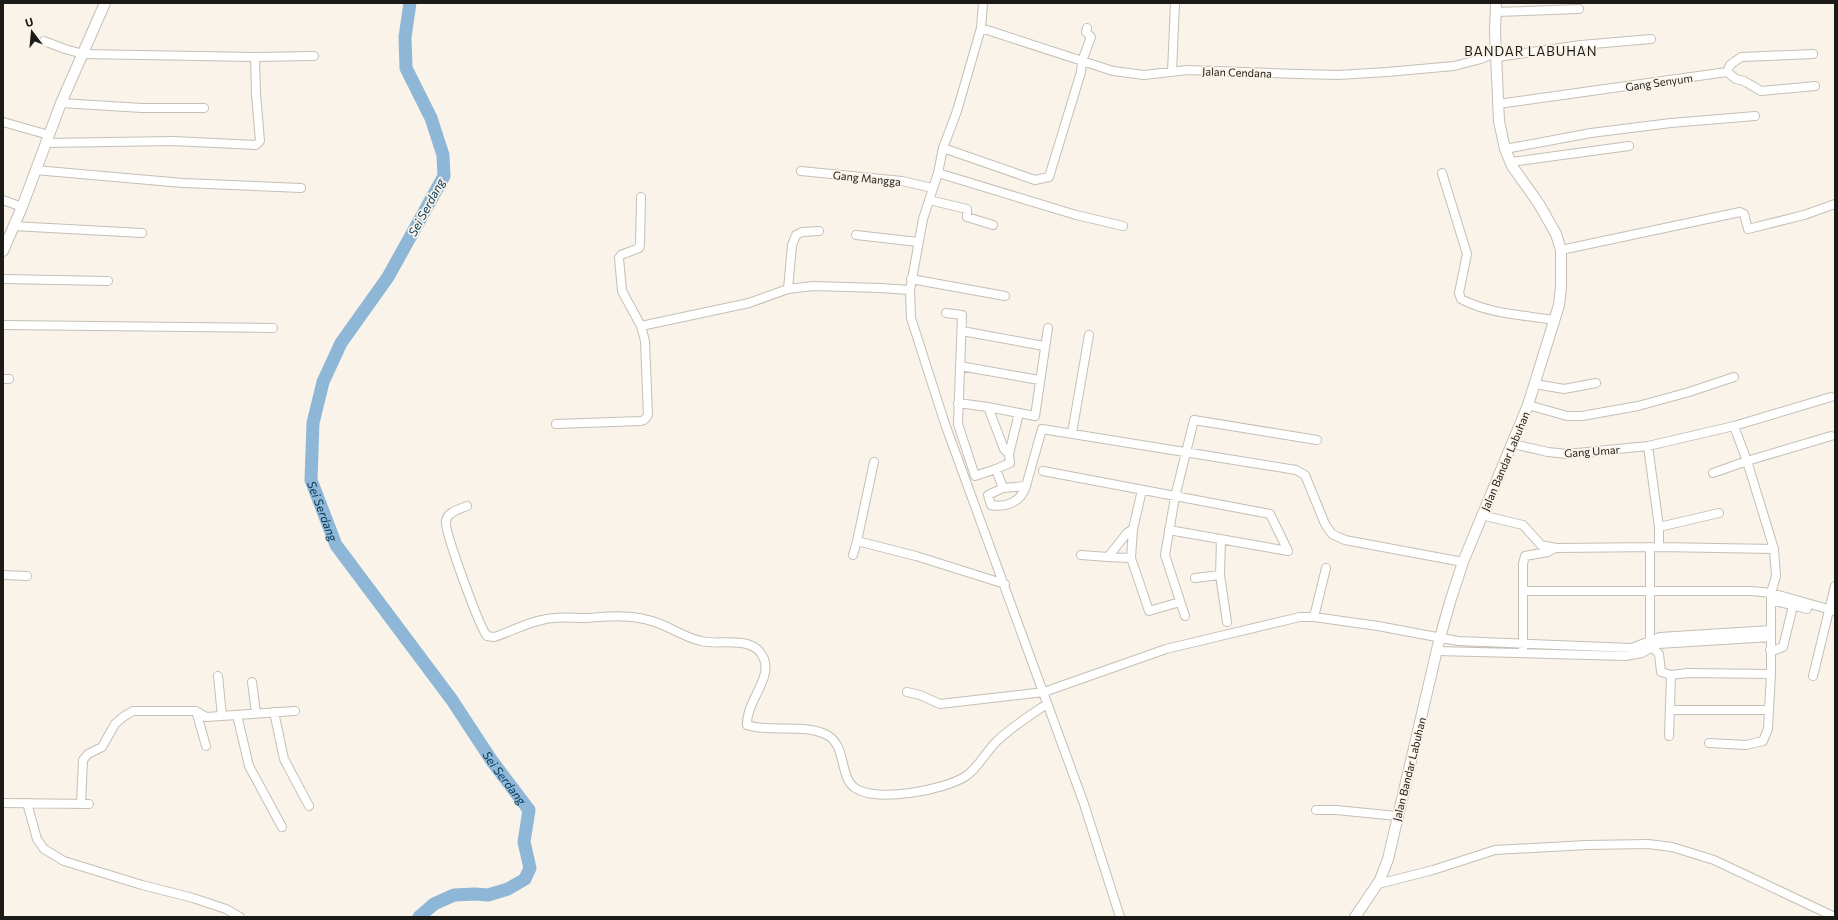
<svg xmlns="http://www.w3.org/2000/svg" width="1838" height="920" font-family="Commissioner,sans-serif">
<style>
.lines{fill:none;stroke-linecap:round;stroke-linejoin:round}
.river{stroke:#8eb7d7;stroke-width:13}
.minor-casing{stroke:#c5bfb5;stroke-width:10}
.major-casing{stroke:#c5bfb5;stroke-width:12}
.minor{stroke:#fff;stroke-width:8}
.major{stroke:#fff;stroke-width:10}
.labels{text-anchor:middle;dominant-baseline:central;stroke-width:3.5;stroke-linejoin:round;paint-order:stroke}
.street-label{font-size:11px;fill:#1c1a17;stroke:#f9f3e9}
.water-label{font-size:12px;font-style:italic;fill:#023756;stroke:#f9f3e9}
.quarter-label{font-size:13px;letter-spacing:1px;fill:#1c1a17;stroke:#f9f3e9}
</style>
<rect width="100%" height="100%" fill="#f9f3e9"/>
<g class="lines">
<!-- river -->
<path class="river" id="s1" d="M410,3l-5,34 1,31 25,50 12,37 1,21 -56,101 -47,66 -18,39 -10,41 -2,57 25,65 116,155 40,61 37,49 -5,32 6,26 -5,11 -17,10 -20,6 -13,-1 -21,1 -20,9 -15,13"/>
<defs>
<path id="minor" d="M983,3l-2,25 -24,83 -14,37 -5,25 -15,46 -13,71 1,28 34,106 139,380 36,113
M1496,12l83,-3
M981,28l132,43 31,4 43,-5 111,4 40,1 49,-3 67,-6 27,-7 16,-7
M44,41l21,8 18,5 172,3 59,-1
M1497,57l84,-12 70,-6
M1172,72l3,-69
M1727,72l3,-7 11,-8 72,-3
M61,103l81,5h62
M1498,104l229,-32 9,7 8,2 17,10 54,-5
M3,122l46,13
M45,143l128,-2 83,4 4,-4 -4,-47 -1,-37
M943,148l92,32 14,-3 32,-105 1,-11 9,-24 -5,-5 1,-4
M1505,149l86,-16 80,-10 84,-7
M1511,162l118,-16
M35,170l148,13 118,5
M801,171l101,10 30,7
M938,173l138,42 47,11
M1442,173l25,81 -8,39 2,6c28,15 63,16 93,21
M3,200l19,7
M929,200l38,9v8l26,8
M13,226l129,7
M856,235l62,7
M1561,250l179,-38 4,2 4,15 56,-14 31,-11
M3,279l105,2
M911,279l94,17
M788,289l4,-44 4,-10 6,-3 17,-1
M946,313l16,2 -4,109 17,52 21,-7 7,19
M3,325l270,3
M641,326l108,-23 39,-14 25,-3 67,2 30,2
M962,331l82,15
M960,366l79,14
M3,379h6
M1535,384l29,5 32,-6
M958,403l30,4 16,42 5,5 1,9 -14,6
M1528,405l39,11h15l56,-10 51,-14 45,-15
M988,407l31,6 -10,41
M1019,413l16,3 13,-88
M556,424l85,-3 3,-1 4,-5 -3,-74 -4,-15 -19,-35 -3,-33 2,-3 18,-7 1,-3 1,-48
M1072,433l17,-98
M1513,444l35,8 19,2 81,-8 86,-20 97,-29
M1648,446l11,81
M874,462l-17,79 59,15 89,28
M1043,471l227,43 18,37
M1713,473l34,-12 84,-25
M1026,486l-23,2 -15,7 3,10c15,3 30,-3 35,-19l16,-57 254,41 9,5 20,49 7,10 13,6 118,22
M1142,490l-9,39 -2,29 18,53 31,-9
M467,506c-7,3 -20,6 -21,15 -2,10 34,107 41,115l7,1c16,-5 32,-14 48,-17 14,-4 29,-2 43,-2 20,-1 43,-4 63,2 19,4 34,17 53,21 21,5 53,-7 63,18 8,20 -18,43 -17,66 23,8 57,-2 80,10 20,11 12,42 28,53 22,15 90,2 111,-12 12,-8 19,-23 30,-34 15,-15 33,-26 51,-38
M1481,515l42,10 18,20 15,3 103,-1 115,2
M1169,530l119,21
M1221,539l-1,36 7,47
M1650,547v93l2,7 7,7 2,18 10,3
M1659,547v-20l60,-14
M853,555l4,-14
M1081,555l27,2 19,-24 6,-4
M1108,557l23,1
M3,575l24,1
M1195,578l25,-3
M1524,591h228l19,2 64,18
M1771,600l36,9
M1185,616l-20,-61 10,-58 19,-77 123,20
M1314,617l12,-49
M1523,649v-85l2,-8 23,-4 7,-4
M1770,650h5l8,-3 10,-41
M1437,651l189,5 16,-3 16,-9 113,-7
M218,676l4,40
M1813,676l22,-90
M252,682l4,31
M907,692l13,3 20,9 104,-12 122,-43 134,-32h14l64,9 80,15 174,7 28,-11 111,-7
M1671,710h98l2,-36
M196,711l10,35
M274,712l10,47 25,47
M237,715l12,51 33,61
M1669,736l2,-61 17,-2 83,1v-81l5,-17 -2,-27 -27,-88 -13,-35
M1709,743l37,2 17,-4 5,-12 1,-19
M3,803l86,1
M27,803l10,36 7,10 20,12 78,24 51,13 33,11 14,8
M81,804l2,-44 5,-6 14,-7 13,-23 8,-7 10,-6h63l10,6 89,-6
M1316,810h20l61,6
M1378,884l55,-14 62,-20 91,-5 62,-1 24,3 42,13 121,57"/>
<path id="major" d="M3,251l19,-44 39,-104 44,-100
M1355,917l25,-37 8,-21 51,-218 11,-39 13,-40 65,-157 31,-100 2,-18v-37l-5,-16 -17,-30 -27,-38 -7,-17 -6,-28 -4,-89 1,-29"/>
</defs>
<!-- minor casing -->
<use href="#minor" class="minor-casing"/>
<!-- major casing -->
<use href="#major" class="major-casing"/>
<!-- minor -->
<use href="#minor" class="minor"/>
<!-- major -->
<use href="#major" class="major"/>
</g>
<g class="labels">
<!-- street labels -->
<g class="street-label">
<text transform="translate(1237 72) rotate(2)">Jalan Cendana</text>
<text transform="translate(1659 82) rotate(-8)">Gang Senyum</text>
<text transform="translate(867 178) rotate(6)">Gang Mangga</text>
<text transform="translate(1592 451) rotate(-4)">Gang Umar</text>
<text transform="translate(1505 461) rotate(-67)">Jalan Bandar Labuhan</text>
<text transform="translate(1409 769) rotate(-76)">Jalan Bandar Labuhan</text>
</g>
<!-- water labels -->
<g class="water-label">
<text transform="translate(426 207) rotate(-62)">Sei Serdang</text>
<text stroke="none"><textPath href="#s1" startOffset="553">Sei Serdang</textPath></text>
<text stroke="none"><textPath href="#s1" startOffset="877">Sei Serdang</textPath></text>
</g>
<!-- quarter labels -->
<g class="quarter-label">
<text x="1531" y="51">BANDAR LABUHAN</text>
</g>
</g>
<!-- border -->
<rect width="1838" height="920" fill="none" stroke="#1c1a17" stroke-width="8"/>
<!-- north arrow -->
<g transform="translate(32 32) rotate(344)" stroke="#f9f3e9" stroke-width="3" paint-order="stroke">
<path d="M0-3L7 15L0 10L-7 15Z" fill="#1c1a17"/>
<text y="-6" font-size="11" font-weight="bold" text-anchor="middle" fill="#1c1a17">U</text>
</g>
</svg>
